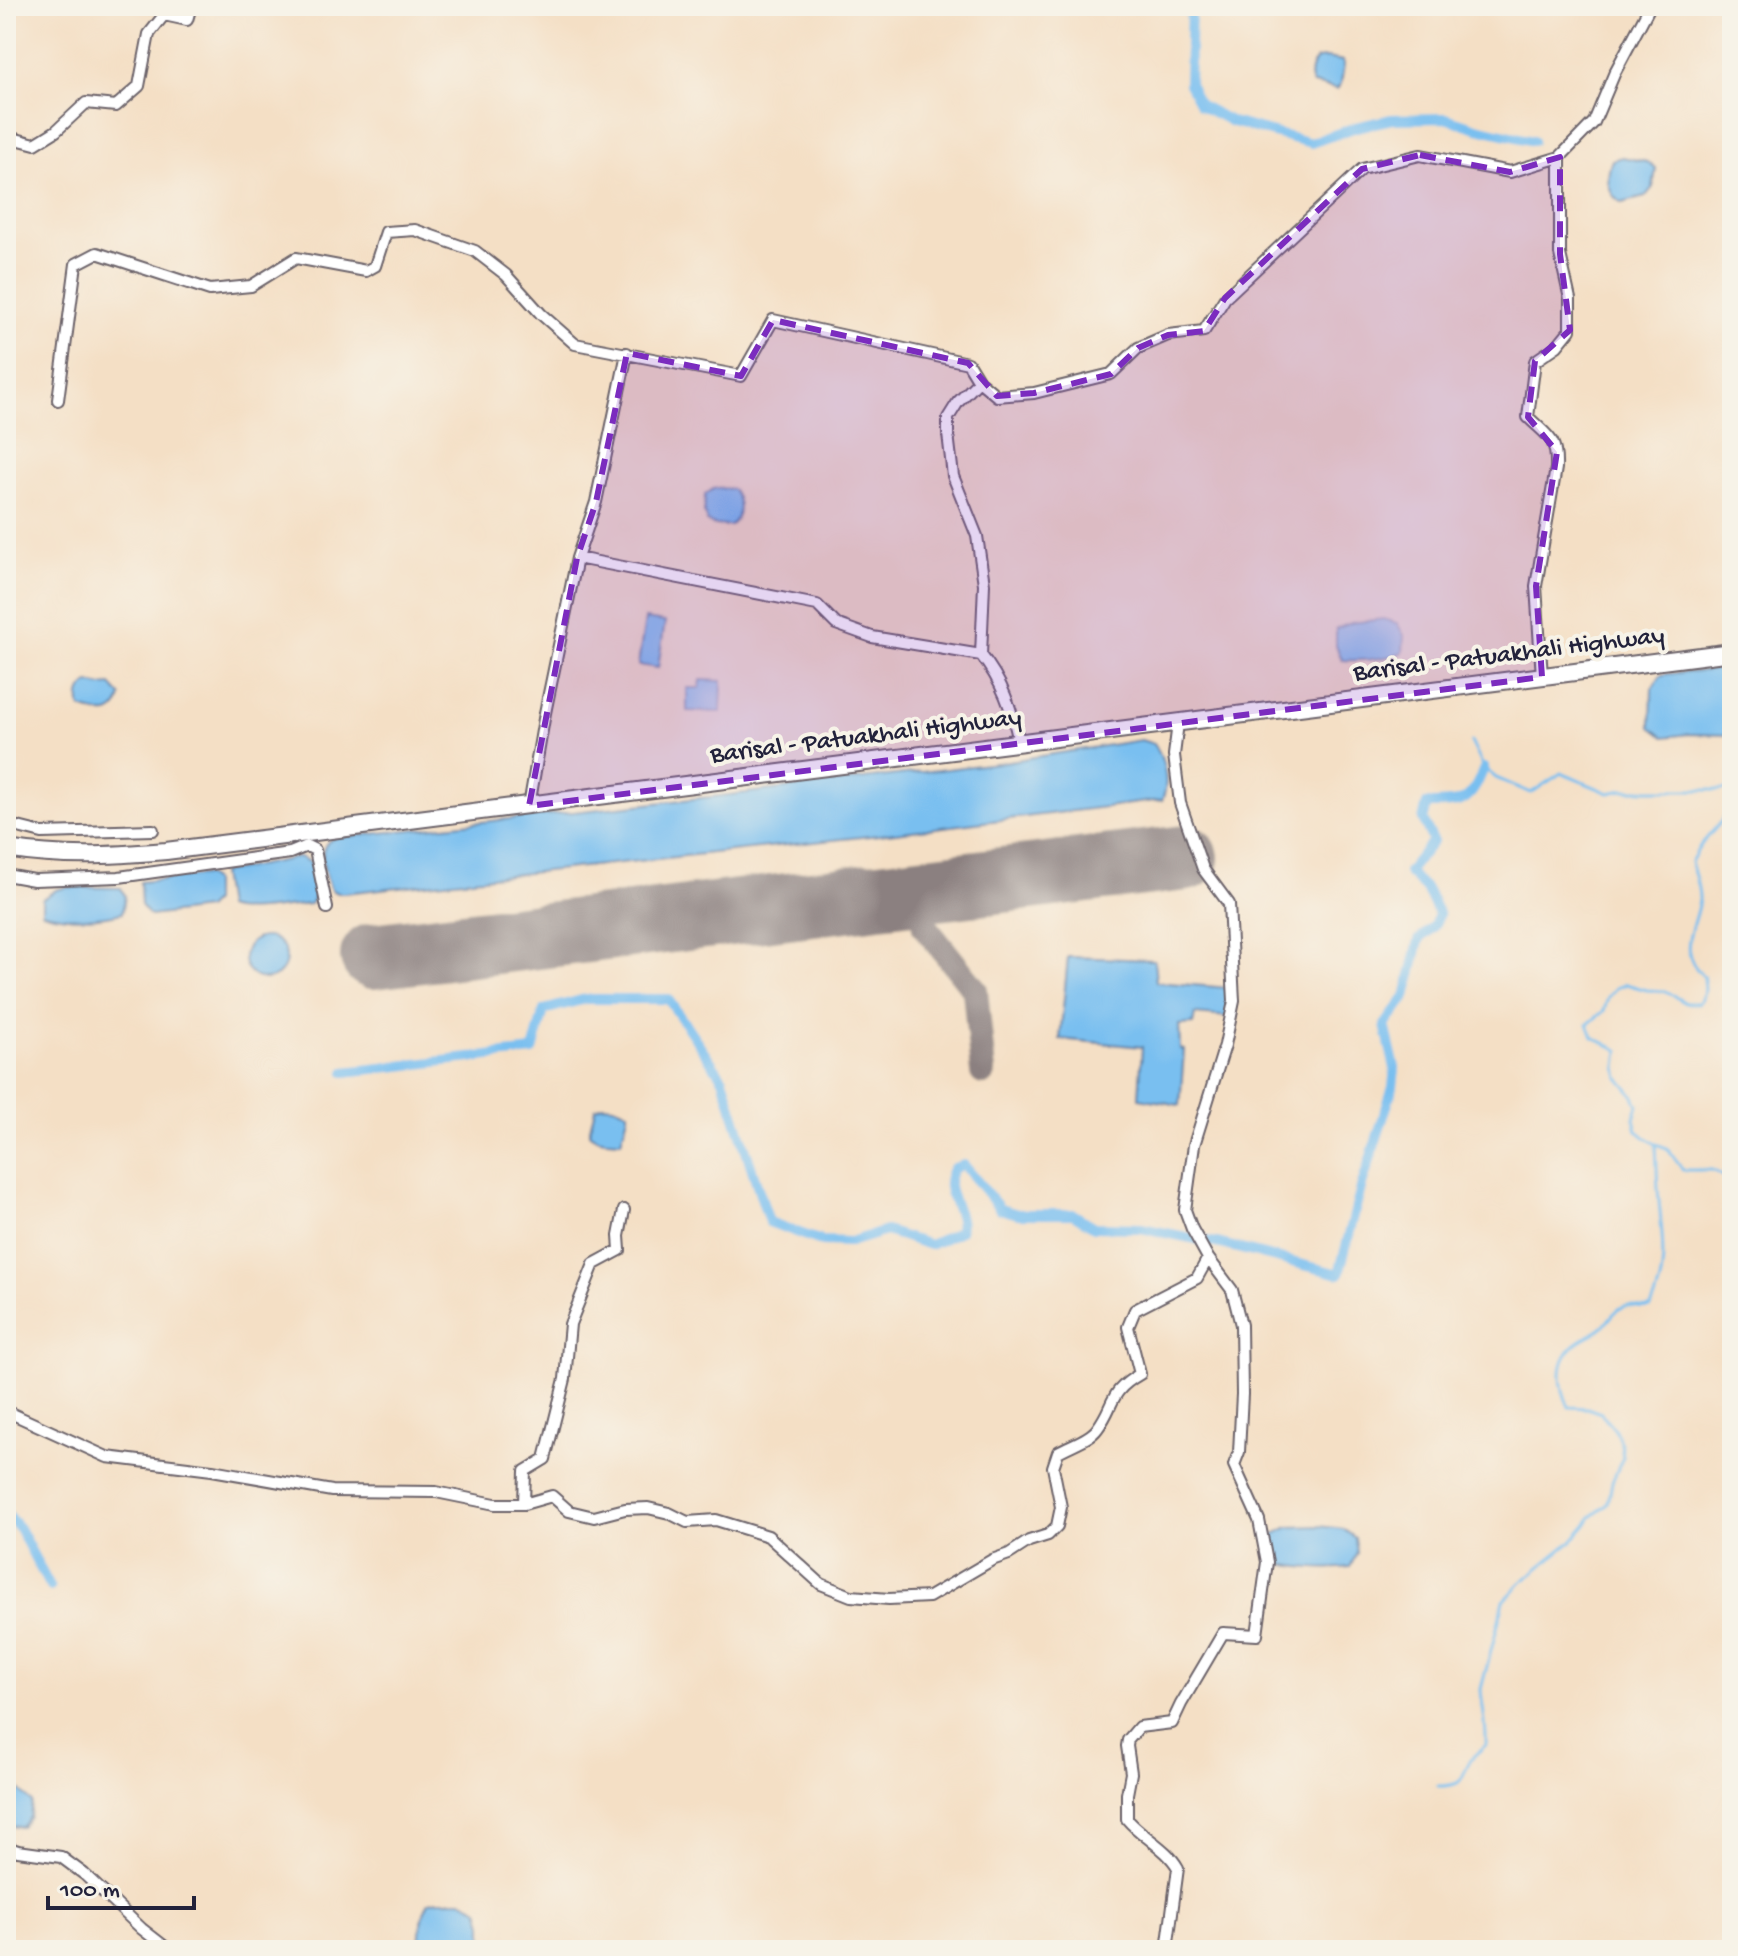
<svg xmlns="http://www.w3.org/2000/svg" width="1738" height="1956" font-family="'Gochi Hand',sans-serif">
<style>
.water{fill:#79bff0;stroke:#4e7096;stroke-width:2}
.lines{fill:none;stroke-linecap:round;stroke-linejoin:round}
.stream{stroke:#79bff0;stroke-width:3}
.canal{stroke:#79bff0;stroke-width:10}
.taxiway{stroke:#8b8080;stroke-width:26}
.runway{stroke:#8b8080;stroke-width:66}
.minor-casing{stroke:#6c646b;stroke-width:14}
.highway-casing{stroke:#6c646b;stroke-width:20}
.minor{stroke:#fff;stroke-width:10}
.highway{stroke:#fff;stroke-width:16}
.marked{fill:#7b2cbf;fill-opacity:0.2;stroke:#7b2cbf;stroke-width:6;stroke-dasharray:16 10;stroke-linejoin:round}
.labels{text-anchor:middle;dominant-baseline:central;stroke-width:8;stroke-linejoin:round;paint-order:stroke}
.street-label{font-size:26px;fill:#22223b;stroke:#f7f3e8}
</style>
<rect width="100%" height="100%" fill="#f7f3e8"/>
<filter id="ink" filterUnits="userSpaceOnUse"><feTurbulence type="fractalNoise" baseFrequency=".0125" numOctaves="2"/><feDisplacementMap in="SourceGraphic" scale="16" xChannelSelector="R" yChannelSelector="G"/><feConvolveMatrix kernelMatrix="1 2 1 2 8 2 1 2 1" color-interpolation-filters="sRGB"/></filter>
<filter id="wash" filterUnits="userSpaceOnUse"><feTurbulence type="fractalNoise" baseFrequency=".006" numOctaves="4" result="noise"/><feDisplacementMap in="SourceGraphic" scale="32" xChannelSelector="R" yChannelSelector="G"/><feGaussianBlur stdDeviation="1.8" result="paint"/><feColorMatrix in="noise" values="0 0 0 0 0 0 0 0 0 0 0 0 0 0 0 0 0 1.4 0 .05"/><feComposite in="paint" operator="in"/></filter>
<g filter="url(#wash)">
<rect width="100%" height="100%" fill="#f4dfc5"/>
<!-- water -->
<path class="water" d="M1326,58l17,3 1,3 -3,20 -4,5 -24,-5 -2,-3c-2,-8 1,-16 6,-22z
M1622,157l25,5 9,7 -3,18 -8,10 -23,6c-16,-9 -16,-27 -10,-43z
M719,488l13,1c9,12 10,27 -2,37l-16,-1 -7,-3 -3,-10 1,-17 8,-6z
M645,619l20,3 -7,46 -20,-3z
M1383,619l14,4 7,12 -1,17c-20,8 -40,9 -61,8l-6,-14v-17l15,-6z
M1732,667v68l-43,-1 -25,3 -13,-10 1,-39 9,-13c24,-4 47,-3 71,-8z
M701,680l21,1 -1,31 -34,-1v-23h13z
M89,683l12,3 10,-1 10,11c-5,24 -22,18 -40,12 -3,-10 -1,-20 8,-25z
M1141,740l13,4c10,15 16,39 8,56l-283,35 -535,58h-7l-6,-3c-6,-16 -17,-44 3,-52l404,-44 259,-31z
M300,857l13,7 5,27 -8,13c-21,2 -66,11 -84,4l-5,-35z
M206,875l7,6v21l-7,7 -56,7 -9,-11 -1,-23z
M67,887l54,1 4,8 -3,17c-26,6 -53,7 -80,-1v-13l14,-9z
M244 958a21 21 0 1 1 42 0a21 21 0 1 1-42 0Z
M1068,957l86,3 2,22 73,6 -1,29 -33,-3 -2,10 -14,1 1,24 4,1 -4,55 -41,-7 3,-51 -82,-8z
M602,1105l12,1 14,6v4l-7,25c-11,-1 -24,0 -32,-8l6,-25z
M1319,1526l24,3 12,9 2,15 -7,14c-23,3 -55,1 -77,-5l-2,-12 2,-15 16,-8z
M11,1782l21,20 -2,15 -8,10 -16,-1v-43z
M437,1900h25l17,9 4,15v15l-10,11h-34l-19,-4c-1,-14 1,-31 9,-44z"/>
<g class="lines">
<!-- stream -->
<path class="stream" d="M1471,742l13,26 12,10 35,15 30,-20 48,20 14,-3h94l15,-1
M1656,1144l11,4 16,22h29l13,7 7,-2
M1438,1786c30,0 21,-9 33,-27 4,-5 11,-10 15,-14 1,-20 -4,-37 -5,-56l23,-88 21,-22 46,-37 15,-17 5,-8 17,-13 4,-22 11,-25 -2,-13 -6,-14 -14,-17 -14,-5 -18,-1c-10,-22 -14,-46 7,-63 8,-7 19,-10 27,-17 6,-7 13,-19 23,-21 8,-1 15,3 25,1 18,-35 11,-70 8,-106 -2,-19 -2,-38 -3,-57l-19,-13 -3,-12 4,-14 -4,-9 -15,-18 -2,-11 2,-17 -26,-13 -5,-13 16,-13 4,-14 8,-9 10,-4 21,6 18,1 21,12h13l6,-13 -1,-13c-29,-27 -10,-45 -5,-77 1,-11 -5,-27 -8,-38l9,-16 32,-37"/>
<!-- canal -->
<path class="canal" d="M1191,6l-2,78 11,21 32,17 79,21 45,-16 36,-8 54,-1 31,10 56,13
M345,1072l188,-21 11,-41 41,-11h83l55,80 46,143 52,19 29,1 36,-11 44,14 30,-14c5,-24 -22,-38 -6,-63l10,-3 36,44 18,5h55l21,13 47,1 80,16 118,30 22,-86 32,-101 2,-19 -10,-43 21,-28 13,-57 15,-14 5,-12 -13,-25 -18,-17 25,-31 -10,-21 4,-16c37,0 43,-1 57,-36
M6,1514l13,14 31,59"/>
<!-- taxiway -->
<path class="taxiway" d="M922,890l3,37 50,63 8,82"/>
<!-- runway -->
<path class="runway" d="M373,956l813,-98"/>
</g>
</g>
<g filter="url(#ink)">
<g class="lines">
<defs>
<path id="minor" d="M6,140l10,-1 19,5 21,-13 30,-28 30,3 23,-20 10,-52 15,-19 23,5 4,-14
M979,381l-21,21 -10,16v16l5,42 24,60 7,48 -3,71
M58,400l18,-136 21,-11 113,37 41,-4 45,-28 70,13 9,-5 11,-34 29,-2 60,21 31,24 35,39 34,30 166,32 32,-56 195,43 11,18 18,15 37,-3 77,-19 27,-26 30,-13 36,-4 21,-33 137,-129 58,-14 90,17 50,-15 34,-35 21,-50 35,-66
M577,558l240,47 19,19 36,13 109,18c21,26 31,54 38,87
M1542,677l-6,-91 20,-118c1,-31 -8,-31 -28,-51l7,-56 22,-15 13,-16v-31l-10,-45v-97
M529,806l16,-93 32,-155 19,-56 31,-149
M6,824l36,9 111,-3
M6,875l28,5 85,-3 171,-24 17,-7 8,4 12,58
M624,1210l-5,26 1,14 -26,14 -24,60 -5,55 -20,80 -20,12 -1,33 28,-8 17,15 25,6 31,-8 23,-1 21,5 18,9 29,-2 52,16 53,48 30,12 38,3 40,-2 63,-37 17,-6 20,-13 19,-6 9,-9 4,-19 -8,-40 5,-15c12,-7 32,-13 39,-23 19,-25 10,-36 43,-55l-12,-47 7,-17 62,-32 11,-20
M6,1411l101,46 105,13 120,21 104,1 59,12h29
M6,1847l12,4 43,6 23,17 58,55 27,21
M1167,1950l11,-82c-11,-20 -36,-31 -51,-49v-25l4,-21 -4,-27 1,-6 11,-13 33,-4 9,-19 42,-71 34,2 10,-73 -8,-42 -25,-55 5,-13 3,-58 -1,-69 -9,-35 -24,-32 -16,-29 -7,-19 9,-65 31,-100 9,-44 -5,-97 -26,-35 -23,-66 -6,-48 4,-32"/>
<path id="highway" d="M6,849c57,9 103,7 160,2l1566,-199"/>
</defs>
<!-- minor casing -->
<use href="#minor" class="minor-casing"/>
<!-- highway casing -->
<use href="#highway" class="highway-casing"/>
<!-- minor -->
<use href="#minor" class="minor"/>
<!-- highway -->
<use href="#highway" class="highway"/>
</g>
</g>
<!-- marked area -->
<path class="marked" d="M1420,155l90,17 50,-15v97l10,76 -35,31 -7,56 29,35 -21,134 6,91 -1013,129 48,-248 19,-56 31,-149 114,23 32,-56 195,43 29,33 37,-3 77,-19 27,-26 30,-13 36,-4 21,-33 137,-129z"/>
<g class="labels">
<!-- street labels -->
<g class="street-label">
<text transform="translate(1509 656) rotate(-7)">Barisal - Patuakhali Highway</text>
<text transform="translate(866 738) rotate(-7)">Barisal - Patuakhali Highway</text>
</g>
</g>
<!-- margin -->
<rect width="1738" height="1956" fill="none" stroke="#f7f3e8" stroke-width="32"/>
<!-- scale -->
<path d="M48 1896v12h146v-12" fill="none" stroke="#22223b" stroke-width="4"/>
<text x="60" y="1896" font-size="24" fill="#22223b" stroke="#f7f3e8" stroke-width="6" paint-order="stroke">100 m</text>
</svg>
